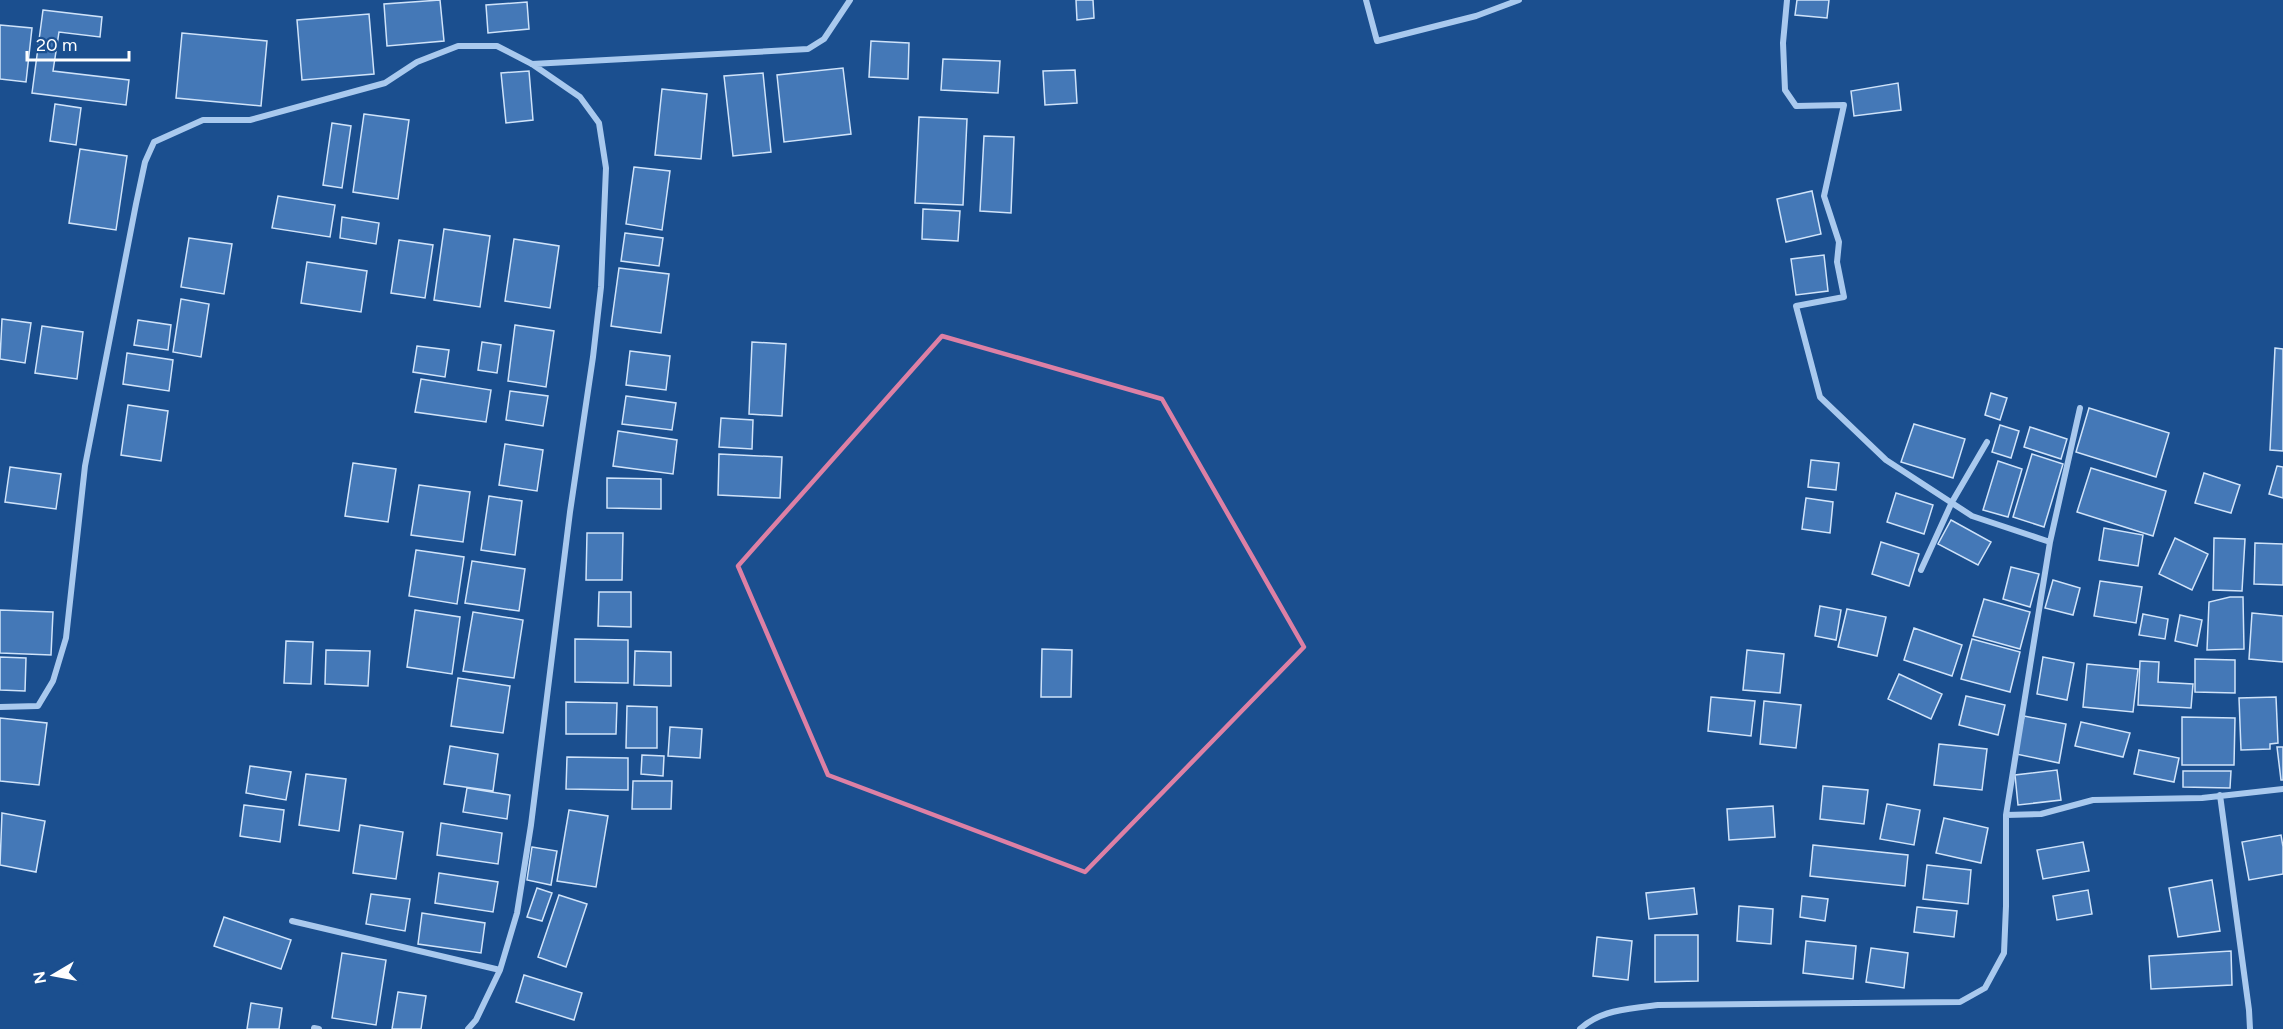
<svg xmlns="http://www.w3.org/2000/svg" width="2283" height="1029" font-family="Figtree,sans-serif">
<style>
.building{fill:#4478b7;stroke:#cfe3fa;stroke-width:1.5}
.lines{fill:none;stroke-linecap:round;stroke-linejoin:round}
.street{stroke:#a9c9ee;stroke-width:6}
.marked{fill:none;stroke:#dd80a5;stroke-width:4.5;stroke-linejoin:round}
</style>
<rect width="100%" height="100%" fill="#1b4f8f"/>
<!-- building -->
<path class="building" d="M440,0l4,41 -57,5 -3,-42z
M1076,0h17l1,18 -17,2z
M1797,0h32l-2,18 -32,-3z
M527,2l2,27 -41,4 -2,-28z
M43,10l59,7 -2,20 -41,-5 -6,39 76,9 -3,25 -94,-12z
M369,14l5,60 -72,6 -5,-60z
M0,25l32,3 -6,54 -26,-3z
M182,33l85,8 -6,65 -85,-8z
M871,41l38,2 -1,36 -39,-2z
M943,59l57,2 -2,32 -57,-3z
M843,68l8,66 -67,8 -7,-67z
M1075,70l2,33 -32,2 -2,-34z
M529,71l4,49 -27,3 -5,-50z
M763,73l8,79 -38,4 -9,-80z
M1898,83l3,27 -47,6 -3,-25z
M662,89l45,5 -6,65 -46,-4z
M55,104l26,4 -5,37 -26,-4z
M364,114l45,6 -11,79 -45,-7z
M919,117l48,2 -4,86 -48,-2z
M332,123l19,3 -9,62 -19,-3z
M984,136l30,1 -3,76 -31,-2z
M80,149l47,7 -11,74 -47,-7z
M634,167l36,4 -8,59 -36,-6z
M1812,191l9,43 -35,8 -9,-43z
M278,196l57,9 -5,32 -58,-9z
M923,209l37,2 -2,30 -36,-2z
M342,217l37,6 -3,21 -36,-6z
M444,229l46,7 -10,71 -46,-7z
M625,233l38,5 -4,28 -38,-5z
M189,238l43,6 -8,50 -43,-7z
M514,239l45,7 -9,62 -45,-7z
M399,240l34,5 -8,53 -34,-5z
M1824,255l4,36 -32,4 -5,-36z
M307,262l60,9 -6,41 -60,-9z
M619,268l50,6 -8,59 -50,-7z
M181,299l28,5 -8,53 -28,-5z
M2,319l29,4 -6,40 -25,-4z
M138,320l33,5 -3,25 -34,-5z
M515,325l39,6 -8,56 -38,-6z
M42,326l41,6 -6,47 -42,-6z
M482,342l19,3 -4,28 -19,-3z
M752,342l34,2 -4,72 -33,-2z
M417,346l32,4 -4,27 -32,-5z
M2275,348l8,1v102l-13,-1z
M630,351l40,5 -4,34 -40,-5z
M127,353l46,7 -4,31 -46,-7z
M421,379l70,11 -5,32 -71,-10z
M510,391l38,5 -5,30 -37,-6z
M1991,393l16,5 -7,22 -15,-5z
M626,396l50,7 -4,27 -50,-6z
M128,405l40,6 -7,50 -40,-6z
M2089,408l80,25 -13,44 -80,-25z
M721,418l32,2 -1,29 -33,-2z
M1914,424l51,15 -12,39 -52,-16z
M2000,425l19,6 -8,27 -19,-6z
M2030,427l37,12 -6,20 -37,-12z
M618,431l59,9 -4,34 -60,-8z
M505,444l38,6 -6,41 -38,-6z
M719,454l63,3 -2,41 -62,-3z
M2032,454l31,10 -19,63 -31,-10z
M1811,460l28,3 -3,27 -28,-3z
M1998,461l24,8 -14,48 -25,-7z
M353,463l43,6 -8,53 -43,-6z
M2277,466l6,1v31l-14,-4z
M10,467l51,7 -5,35 -51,-7z
M2091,468l75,23 -13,45 -76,-24z
M2204,473l36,12 -9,28 -36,-10z
M607,478l54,1v30l-54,-1z
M419,485l51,7 -7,50 -52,-7z
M1896,493l37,12 -9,29 -37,-12z
M489,496l33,5 -7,54 -34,-5z
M1806,498l27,4 -3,31 -28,-4z
M1951,520l40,22 -13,23 -40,-21z
M2104,528l39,7 -5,31 -39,-6z
M587,533h36l-1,47h-36z
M2175,538l33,16 -16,36 -33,-16z
M2214,538l31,1 -3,52 -29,-1z
M1881,542l38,12 -10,32 -37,-12z
M2255,543l28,1v41l-29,-1z
M416,550l48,7 -7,47 -48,-8z
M472,561l53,8 -6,42 -54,-8z
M2011,567l28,7 -9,33 -27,-8z
M2053,580l27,8 -7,27 -28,-7z
M2100,581l42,6 -6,36 -42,-7z
M599,592h32v35l-33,-1z
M2230,597h13l1,52 -37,1 2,-48z
M1984,599l46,13 -10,37 -47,-13z
M1820,606l21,4 -5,30 -21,-4z
M1847,609l39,8 -9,39 -39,-9z
M0,610l53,2 -2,43 -51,-2z
M415,610l45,7 -8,57 -45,-7z
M473,612l50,8 -9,58 -51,-7z
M2252,613l31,3v46l-34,-3z
M2143,614l25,5 -3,20 -26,-4z
M2180,615l22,5 -5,26 -22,-5z
M1914,628l48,17 -10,31 -48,-16z
M575,639l53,1v43l-53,-1z
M1972,639l48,13 -10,40 -49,-13z
M286,641l27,1 -2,42 -27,-1z
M1042,649l30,1 -1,47h-30z
M326,650l44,1 -2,35 -43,-2z
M1747,650l37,4 -4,39 -37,-3z
M635,651l36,1v34l-37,-1z
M0,657l26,1 -1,33 -25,-1z
M2043,657l31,6 -7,37 -30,-6z
M2195,659l40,1v33l-40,-1z
M2140,661l19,1 -1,20 35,2 -2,24 -53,-3z
M2087,664l51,5 -5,43 -50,-5z
M1899,674l43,20 -11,25 -43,-20z
M458,678l52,8 -7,47 -52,-7z
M1966,696l39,9 -7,30 -39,-10z
M1711,697l44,4 -4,35 -43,-5z
M2276,697l2,46 -8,1v5l-29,1 -2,-52z
M1764,701l37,4 -5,43 -36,-4z
M566,702l51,1 -1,31h-50z
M627,706l30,1v41h-31z
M2024,716l42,8 -7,39 -43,-9z
M2182,717l53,1 -1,47h-52z
M0,718l47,5 -8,62 -39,-4z
M2081,722l49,11 -7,24 -48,-11z
M670,727l32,2 -2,29 -32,-2z
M1939,744l48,5 -5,41 -48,-5z
M450,746l48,8 -5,37 -49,-7z
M2277,747h6v33h-2z
M2139,750l40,8 -5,24 -40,-8z
M642,755l22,1 -1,20 -22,-2z
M567,757l61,1v32l-62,-1z
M250,766l41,6 -5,28 -40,-7z
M2057,770l4,30 -43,5 -3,-30z
M2183,771h48l-1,17 -47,-1z
M306,774l40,5 -7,52 -40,-6z
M633,781h39l-1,28h-39z
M1823,786l45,4 -4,34 -44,-5z
M467,788l43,7 -3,24 -44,-7z
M1887,804l33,6 -6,35 -34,-6z
M244,805l40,5 -4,32 -40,-6z
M1773,806l2,31 -46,3 -2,-31z
M569,810l39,6 -12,71 -39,-6z
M2,813l43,8 -9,51 -36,-7z
M1944,818l44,10 -7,35 -45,-10z
M441,823l61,10 -4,31 -61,-9z
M360,825l43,7 -7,47 -43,-6z
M2281,835l2,12v27l-34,6 -7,-38z
M2083,842l6,29 -46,8 -6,-29z
M1813,845l95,10 -3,31 -95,-10z
M532,847l25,4 -6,34 -24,-5z
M1927,865l44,5 -3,34 -45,-5z
M439,873l59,9 -5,30 -58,-9z
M2212,880l8,51 -42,6 -9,-49z
M537,888l15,5 -10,28 -15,-4z
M1694,888l3,26 -48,5 -3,-26z
M2088,890l4,24 -35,6 -4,-24z
M371,894l39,5 -5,32 -39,-7z
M559,895l28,9 -21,63 -28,-10z
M1802,896l26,3 -3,22 -25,-4z
M1739,906l34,3 -2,35 -34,-3z
M1917,907l40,4 -3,26 -40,-5z
M422,913l63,10 -4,30 -63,-9z
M224,917l67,23 -10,29 -67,-23z
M1655,935h43v46l-43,1z
M1597,937l35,4 -4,39 -35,-4z
M1806,941l50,5 -3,33 -50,-6z
M1871,948l37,5 -4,35 -38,-6z
M2231,951l1,34 -81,4 -2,-33z
M342,953l44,7 -10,65 -44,-7z
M524,975l58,18 -8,27 -58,-18z
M398,992l28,4 -5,33h-29z
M251,1003l31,5 -3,21h-32z"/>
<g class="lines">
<!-- street -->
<path class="street" d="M1366,0l11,41 99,-25 43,-16
M1787,0l-4,43 2,47 11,16 48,-1 -20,91 15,46 -2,20 7,35 -48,9 24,91 66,63 86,56 78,26 -44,273
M532,64l276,-15 16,-10 26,-39
M2050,542l30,-134
M1921,570l31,-68 35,-60
M0,707l38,-1 15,-25 13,-43 19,-172 51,-262 9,-42 9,-20 49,-22h47l135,-37 32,-21 41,-16h39l35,18 48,33 19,26 7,45 -5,119 -8,70 -23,155 -39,313 -14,88 -17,57 -24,50 -8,9
M2220,795l29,215 1,19
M292,921l208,49
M314,1028l5,1
M1580,1029c20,-19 51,-21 78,-24l302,-3 25,-14 19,-35 2,-47v-91l35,-1 52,-14 109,-2 81,-9"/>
</g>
<!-- marked area -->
<path class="marked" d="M942,336l220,63 142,248 -219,225 -257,-97 -90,-209z"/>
<!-- north arrow -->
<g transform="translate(54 975) rotate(260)" stroke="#1b4f8f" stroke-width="4.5" paint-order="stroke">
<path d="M0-4.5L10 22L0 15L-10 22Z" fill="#ffffff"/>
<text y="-9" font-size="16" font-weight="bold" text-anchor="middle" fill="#ffffff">N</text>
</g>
<!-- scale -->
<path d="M27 51v9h102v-9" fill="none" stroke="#ffffff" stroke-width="3"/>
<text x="36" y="51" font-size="18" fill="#ffffff" stroke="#1b4f8f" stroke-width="4.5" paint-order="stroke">20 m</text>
</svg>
